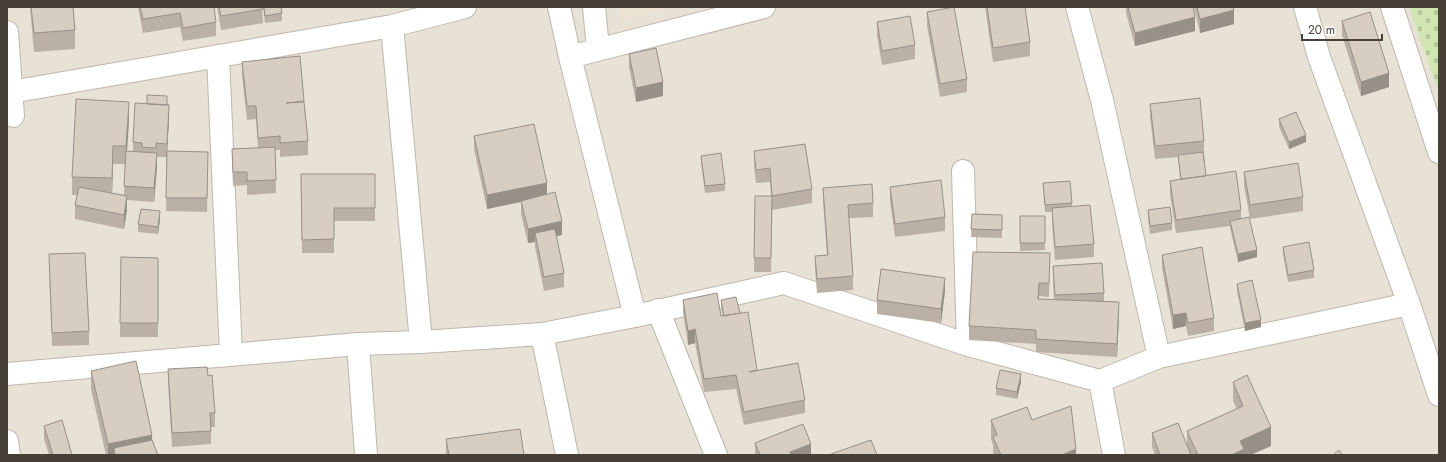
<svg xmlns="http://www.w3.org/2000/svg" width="1446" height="462" font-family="Jost,sans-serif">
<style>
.residential{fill:#e7e1d6}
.education{fill:#ece3d2}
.cemetery{fill:url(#cemetery-stones)}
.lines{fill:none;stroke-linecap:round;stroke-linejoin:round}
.minor-casing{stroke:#beb7ab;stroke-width:24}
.minor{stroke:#fff;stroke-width:22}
.wall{fill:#bab0a6;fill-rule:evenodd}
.shaded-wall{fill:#979087}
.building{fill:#d8cdc1;stroke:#979087}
</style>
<defs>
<pattern id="cemetery-stones" width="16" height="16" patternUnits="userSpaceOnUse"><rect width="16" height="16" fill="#d1e6b2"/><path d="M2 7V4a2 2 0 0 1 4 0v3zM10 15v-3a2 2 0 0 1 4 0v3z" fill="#b5c69a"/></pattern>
</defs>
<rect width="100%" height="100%" fill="#f3efe8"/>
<!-- residential -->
<path class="residential" d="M7,7h1432v448h-1432z"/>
<!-- education -->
<path class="education" d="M620,7h57l-55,14z"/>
<!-- cemetery -->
<path class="cemetery" d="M1409,7h30v86z"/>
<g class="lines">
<defs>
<path id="minor" d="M559,7l11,50 65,259
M594,7l4,42
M1077,7l25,93 57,257
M1305,7l14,50 90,247 30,91
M1392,7l47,145
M392,26l29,316
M7,32l6,84
M218,56l13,299
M570,57l194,-50
M11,92l381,-66 73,-19
M963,171l5,174
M658,310l58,145
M542,334l25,121
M358,344l8,111
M7,374l351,-30 63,-2 121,-8 93,-18 149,-33 184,62 132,36 59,-24 250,-53
M1100,381l14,74
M7,441l2,14"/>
</defs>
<!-- minor casing -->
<use href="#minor" class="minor-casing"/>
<!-- minor -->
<use href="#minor" class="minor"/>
</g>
<!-- wall -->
<path class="wall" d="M30,7h43l2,23v19l-41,3z
M138,7h76l2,15v14l-33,5 -3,-14 -37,6z
M217,7h45l1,16 -42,7z
M263,7h18l1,6v8l-17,2z
M985,7h40l5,35v14l-37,6z
M1126,7h67l2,24 -60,15 -9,-33z
M1194,7h39l1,17 -34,9z
M927,12l40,67v13l-27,5 -13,-71z
M1342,21l47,66 -28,9 -19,-61z
M877,22l38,23v14l-33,6 -5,-29z
M629,54l34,42 -27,6 -7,-35z
M300,56l8,85v14l-28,2v-7h-5l1,43 -29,2v-10l-14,1 -1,-23v-14l26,-1 -2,-29 -9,1 -5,-44v-14z
M1150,104l54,37v13l2,22 35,34v8l16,39 -19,5 -8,-34v-2l-54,7 -6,-38v-14l10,-2 -2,-22 -23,2 -5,-42z
M167,105l2,13 -2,33 41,1 -1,60 -41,-1 1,-54h-10v10l-3,35 -27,-2v10l-3,19 -49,-10v-14l2,-10h-5v-18l57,-56 -2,30h6v-9zM113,164h12l-1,31 -12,-2z
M1279,119l27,23 -17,7 -10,-22z
M474,136l73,58 15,41 -6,1 8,37v14l-20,4 -9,-44v-5l-7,1 -7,-29v-12l-34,7 -13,-60z
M754,151l58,38v14l-40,7 -1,62h-17l1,-76h16l-1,-14 -14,1 -2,-18z
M701,156l24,28v7l-20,2 -4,-30z
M1244,172l59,25v14l-53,8 -6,-33z
M301,174h74v47h-41v32h-32z
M1043,183l29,20v4l22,37v13l-39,3 -3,-38v-10h-7z
M890,187l55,30v14l-50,6 -5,-36z
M823,188l50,15v14l-24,1 4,58v14l-36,3 -2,-24v-13l12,-1 -4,-53z
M1148,210l24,13v7l-22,4 -2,-16z
M972,214l30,1v23l-31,-1z
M1020,216h25v34l-25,1z
M160,219l-2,15 -20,-2v-8z
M1283,247l31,23v8l-26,4 -5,-28z
M1050,253l-1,44 -10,-1v3l15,1 -1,-20v-14l51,27v8l15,14 -2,42 -81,-5v-8l-67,-4v-14z
M49,254l40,77v14l-37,1 -3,-78z
M1162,255l52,63v13l-26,5 -2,-10 -13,3 -11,-61z
M121,257l37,1v79h-38z
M1237,284l24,43 -16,4 -8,-40z
M945,291l-4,32 -64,-9v-14z
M683,300l38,16h2l-2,-9v-7l19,13 17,58 48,29v13l-61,12 -8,-36 -32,3 -9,-49 -7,2 -5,-32z
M168,369l40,7 7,37v14h-4v17l-39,3 -4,-65z
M91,371l61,64v5l6,15h-52l-15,-66z
M1021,382l-4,17 -21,-4v-7z
M1233,382l38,64 -21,9h-95l-3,-8v-14l35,12v-14l50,-22 -4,-8z
M991,420h41l44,35h-83v-10l-2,-6z
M44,426l28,29h-23l-5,-16z
M446,439l78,16h-78z
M755,443l56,12h-56z"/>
<!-- shaded-wall -->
<path class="shaded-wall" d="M1234,10v14l-34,9v-14z
M1195,17v14l-60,15v-13z
M1389,73v14l-28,9v-14z
M663,82v14l-27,6v-14z
M129,102v19l-3,43v-18z
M169,105v13l-2,39v-13z
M1306,135v7l-17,7v-7z
M113,146v18l-1,33v-19z
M157,153v14l-3,35v-14z
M547,183v13l-60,13v-14z
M127,196v14l-3,19v-14z
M160,211v8l-2,15v-7z
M562,221v14l-25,6 -2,-8v9l-7,1v-14z
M1257,250v7l-19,5v-8z
M945,278v13l-4,32v-14z
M1039,283v13l-1,17v-14z
M1119,302v13l-2,42v-13z
M1186,313v13l-13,3v-14z
M1261,320v7l-16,4v-8z
M695,329v14l-7,2v-14z
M1021,374v8l-4,17v-7z
M1271,427v19l-21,9h-18l8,-14z
M152,435v18l-38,-5v7h-6v-11z
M811,444v11h-21v-3z
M1076,449v6h-12v-1z"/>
<!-- building -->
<path class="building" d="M31,7h42l2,23 -41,3z
M140,7h74l2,15 -33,6 -3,-15 -37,6z
M219,7h43l1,2 -42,7z
M264,7h17l1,6 -17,3z
M954,7l13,72 -27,5 -13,-72z
M987,7h38l5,35 -37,6z
M1128,7h65l2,10 -60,16z
M1197,7h36l1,3 -34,9z
M1370,12l19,61 -28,9 -19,-61z
M910,16l5,29 -33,6 -5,-29z
M656,48l7,34 -27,6 -7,-34z
M300,56l4,45 -18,2 18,-1 4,39 -28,2v-7l-22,2 -2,-32h-9l-5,-44z
M147,95l20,1v9l-20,-1z
M1200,98l4,43 -49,5 -5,-42z
M76,99l53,3 -3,44h-13l-1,32 -40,-1z
M135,103l34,2 -2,39 -11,-1v5l-14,-1v-4l-9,-1z
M1296,112l10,23 -17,7 -10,-23z
M534,124l13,59 -60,12 -13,-59z
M805,144l7,45 -40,7 -1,62h-17l1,-62h17l-2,-28 -14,2 -2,-19z
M275,147l1,33 -29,1v-9h-14l-1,-23z
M126,151l31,2 -3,35 -30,-2z
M167,151l41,1 -1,46h-41z
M1203,152l3,24 -25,3 -3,-24z
M721,153l4,31 -20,2 -4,-30z
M1298,163l5,34 -53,8 -6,-33z
M1236,171l5,39 -65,10 -6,-39z
M301,174h74v34h-41v31l-32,1z
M941,180l4,37 -50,7 -5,-37z
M1070,181l2,22 -27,2 -2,-22z
M872,184l1,19 -25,2 5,71 -36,3 -2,-23 13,-1 -5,-67z
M79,187l48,9 -3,19 -49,-10z
M555,192l7,29 -34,8 -7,-28z
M1090,205l4,39 -39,3 -3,-39z
M1170,207l2,16 -22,3 -2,-16z
M141,209l19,2 -2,16 -20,-3z
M972,214l30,1v15l-31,-1z
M1020,216h25v27h-25z
M1249,217l8,33 -19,4 -8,-33z
M555,229l9,44 -20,4 -9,-44z
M1309,242l5,28 -26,5 -5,-28z
M1202,247l12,71 -26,5 -2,-10 -13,2 -11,-60z
M973,252l77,1 -1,30h-10l-1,16 81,3 -2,42 -81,-5v-9l-67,-4z
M85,253l4,78 -37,2 -3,-79z
M121,257l37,1v65h-38z
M1102,263l2,30 -49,2 -2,-29z
M881,269l64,9 -4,31 -64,-9z
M1252,280l9,40 -16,3 -8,-39z
M717,293l4,23 27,-4 9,58 -8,2 49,-9 7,37 -61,12 -8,-37 -32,4 -9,-50 -7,2 -5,-31z
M736,297l4,16 -16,3 -3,-16z
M136,361l16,74 -44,9 -17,-73z
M207,367l1,9 4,-1 3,38h-5l1,18 -39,2 -4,-64z
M1000,370l21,4 -4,18 -21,-4z
M1247,375l24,52 -31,14 4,8 -12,6h-34l-11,-24 56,-25 -10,-24z
M1071,406l5,43 -12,5v1h-63l-8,-18 4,-2 -6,-15 36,-13 5,13z
M62,420l10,35h-19l-9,-29z
M1178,423l13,32h-31l-8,-22z
M803,424l8,20 -21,8 1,3h-31l-5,-12z
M520,429l4,26h-75l-3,-16z
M152,440l6,15h-43l-1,-7z
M871,440l6,15h-46v-1z
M1339,450l3,5h-9z"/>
<!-- border -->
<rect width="1446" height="462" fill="none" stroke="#464037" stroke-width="16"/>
<!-- scale -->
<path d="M1302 34v6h80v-6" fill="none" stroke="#464037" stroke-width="2"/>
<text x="1308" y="34" font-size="12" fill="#464037" stroke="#ffffff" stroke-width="3" paint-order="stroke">20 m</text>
</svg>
